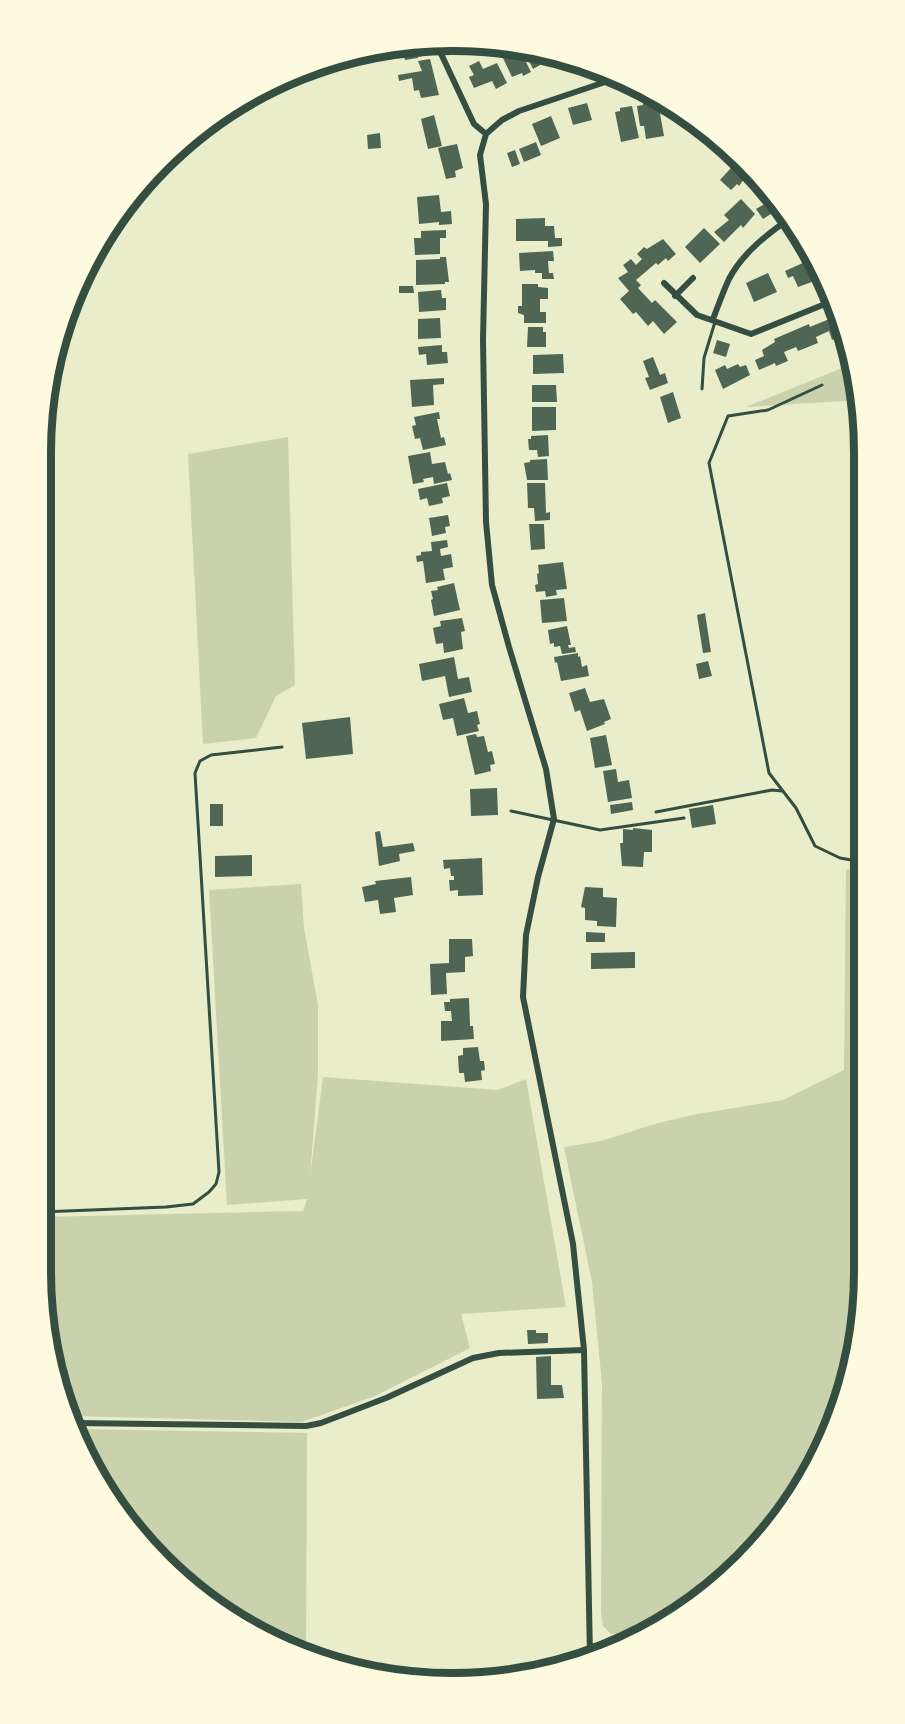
<svg xmlns="http://www.w3.org/2000/svg" width="905" height="1724" font-family="Ubuntu,sans-serif">
<style>
.green{fill:#cad2ad}
.building{fill:#4f6655}
.lines{fill:none;stroke-linecap:round;stroke-linejoin:round}
.path{stroke:#344e41;stroke-width:3}
.service{stroke:#344e41;stroke-width:3}
.minor{stroke:#344e41;stroke-width:6}
.rim{fill:none;stroke:#344e41;stroke-width:8}
</style>
<rect width="100%" height="100%" fill="#e9edc9"/>
<!-- green -->
<path class="green" d="M852,364l9,36 -115,7z
M288,437l7,248 -19,11 -20,42 -53,6 -15,-290z
M862,865l2,433 -14,80 -28,76 -43,69 -55,58 -88,55 -25,-2 -8,-8 -2,-14 1,-228 -10,-102 -28,-135 37,-6 57,-18 39,-9 86,-14 61,-30 2,-200z
M301,884l3,44 14,77v69l-8,102 13,-99 175,13 28,-11 40,228 -105,7 9,34 -95,48 -73,26 -233,-6 -7,-12 -21,-133v-54l262,-6 4,-12 -80,6 -18,-315z
M76,1429l231,4 -1,219 -82,-38 -98,-91z"/>
<!-- building -->
<path class="building" d="M419,43h2l2,13 -5,1v1l-13,2 -1,-4 -7,1 -1,-6 -8,1 1,3 -12,2 -2,-8 24,-5z
M505,46l14,2 12,24 -8,4 -1,-3 -10,4 -10,-21 7,-3z
M523,49l10,1 7,15 -7,4z
M535,51l24,4 7,2 -9,4 -1,-3 -14,6z
M430,59l9,36 -18,3 -2,-8 -5,1 -2,-13 -13,3 -1,-6 24,-4 -4,-10z
M479,61l4,8 14,-6 10,20 -11,6 -4,-8 -18,7 -5,-11 5,-2 -5,-9z
M310,67h4v10h-27z
M650,101v3l8,-2 6,34 -18,3 -2,-13h-4l-3,-20 6,-1v-3z
M587,103l5,17 -19,5 -5,-17z
M666,104l20,13 -10,3 -1,-6 -6,1z
M632,106l7,32 -18,4 -6,-30 5,-1v-3z
M434,115l8,31 -14,3 -7,-30z
M551,116l9,22 -19,8 -9,-22z
M380,133l1,15 -13,1 -1,-14z
M536,142l5,13 -17,7 -5,-13z
M457,144l6,24 -8,3 1,6 -10,2 -8,-31z
M515,150l5,14 -8,3 -5,-14z
M739,159l11,12 -11,15 -2,-2 -6,6 -11,-10z
M439,195l2,17 10,-1 1,13 -13,1v-3l-20,2 -2,-27z
M741,199l14,15 -12,14 -2,-3 -17,17 -10,-10 15,-12 -5,-5z
M768,202l6,10 -11,7 -7,-10z
M545,218v8h9l1,12h7v8l-14,1v-6h-32v-22z
M704,228l16,16 -20,19 -15,-16z
M446,230v8h-6v16l-25,1 -1,-17h7v-7z
M663,239l13,15 -8,7 -2,-3 -8,7 -2,-2 -20,17 5,5 -3,3 14,15 3,-3 22,22 -13,12 -11,-13 -5,5 -12,-14 -3,2 -13,-15 9,-8 -11,-13 10,-6 -5,-7 8,-6 5,6 6,-6 -5,-5 7,-7 3,2z
M806,247l17,31 -25,9 -5,-11 -5,2 -3,-7 20,-9 -6,-12z
M553,251l1,10h-6l1,12h4l1,6h-12v-6h-7v-3l-15,1 -1,-18z
M440,257h6l3,25h-4v2l-29,1v-25l24,-1z
M768,273l9,19 -23,10 -8,-19z
M522,284h16v3l10,1v11h-8v13h6v11h-22v-8l-6,-2v-7h4z
M399,286h14l1,7h-15z
M441,290l1,8h4v12l-27,2 -1,-20z
M839,315l5,20 -12,5 -3,-9 -13,6 2,6 -20,8 -2,-4 -12,5 4,9 -12,5 -1,-3 -16,7 -4,-10 9,-4 -2,-6 13,-8 -1,-3 35,-15 1,3z
M440,318l1,20 -23,1v-20z
M528,327h15v5h3v15h-19z
M717,340l13,4 -4,13 -13,-4z
M442,345v7h5l1,11 -21,2 -1,-11 -7,1 -1,-8z
M563,354l1,19 -31,1v-19z
M653,357l7,18 5,-2 3,10 -18,7 -5,-12 4,-1 -6,-16z
M738,364l2,3 6,-2 4,10 -27,14 -8,-19 10,-5 2,4z
M444,378v6l-11,1 1,20 -22,2 -2,-27z
M532,385h24l1,17h-25z
M673,392l8,26 -13,5 -8,-26z
M532,407h24v23l-24,1z
M439,412l1,7h-3l4,19 3,-1 2,8 -23,5 -3,-12 -5,1 -3,-13 4,-1 -2,-8z
M548,435l1,21 -11,1 -1,-7h-8l-1,-11h3v-3z
M430,452l2,12 13,-2 3,12 2,-1 2,7 -18,4 -1,-7 -10,2 1,3 -11,2 -5,-28z
M547,459l1,21h-21l-3,-17 6,-1v-2z
M447,483l3,13 -8,2 1,5 -14,3 -2,-8 -7,2 -2,-11z
M527,483h18l1,30 4,-1v8l-15,1 -1,-13h-6z
M448,515l2,11 -5,1 1,6 -14,3 -3,-18z
M529,524h15l1,25 -14,1z
M447,540l1,7 -8,2 1,7 10,-2 2,13 -10,2 2,11 -19,3 -3,-22 -6,1 -1,-6 5,-1v-3l11,-1 -1,-9z
M563,562l4,27 -11,1 1,5 -11,2 -1,-6 -9,1 -1,-7 3,-1 -1,-10 2,-1 -1,-8z
M454,583l6,27 -26,6 -3,-16 2,-1 -2,-8 7,-1 -1,-3z
M564,598l3,23 -25,2 -2,-23z
M705,613l6,39 -8,1 -6,-38z
M462,618l3,13 -4,1 2,17 -19,4 -1,-10 -7,1 -3,-16 8,-2 -1,-5z
M567,626l4,19h-3l1,3 6,-1 1,5 -14,2 -2,-8 -6,1v-4l-4,1 -2,-14z
M578,653v4l2,-1 2,11 5,-2 2,11 -28,5 -4,-19 -2,1 -1,-6z
M454,657l4,22 11,-2 3,15 -23,5 -4,-21 -23,5 -3,-17z
M708,661l4,15 -13,3 -3,-15z
M585,688l5,14 14,-3 7,20 -7,3 1,2 -18,7 -7,-21 -5,2 -6,-19z
M464,698l4,15 9,-2 3,13 -3,1 2,6 -22,5 -4,-18 -10,2 -4,-16z
M350,717l3,37 -47,5 -4,-36z
M476,734l1,3 7,-1 4,16 4,-1 3,13 -5,1 1,6 -16,4 -9,-39z
M606,735l6,30 -17,3 -5,-30z
M616,769l2,13 11,-2 3,18 -24,4 -5,-31z
M497,788l1,27 -27,1 -1,-27z
M632,802l1,8 -22,4 -1,-9z
M210,804h13v22h-13z
M713,805l3,19 -24,4 -3,-19z
M633,828l19,2v22h-8l-1,15 -21,-1 -2,-23h3v-14l10,1z
M380,831l3,16 30,-4 2,8 -16,3 1,7 -21,5 -4,-34z
M252,855v21l-37,1v-21z
M482,858l1,37 -25,1v-6l-8,1 -1,-11h5v-4h-3l-1,-8 -6,1 -1,-9z
M411,877l2,18 -19,3 2,14 -16,2 -2,-14 -13,2 -3,-15 14,-3 -1,-3z
M585,887l18,1v9l14,1 -1,29 -19,-1v-5l-12,-1v-12l-4,-1z
M586,932l19,1v9h-19z
M449,939h23l1,17 -8,1v15l-19,1 1,21 -16,1 -1,-31 19,-1z
M635,952v16l-44,1v-16z
M469,998l1,28h3l1,13 -33,2v-20h11l-1,-10h-6l-1,-9h6v-3z
M478,1047l2,14h4l1,9 -4,1 1,9 -17,2 -1,-9h-5l-1,-17 5,-1v-7z
M527,1330h9v3h12v10l-20,1z
M551,1356v29h11l2,13 -27,1 -1,-42z"/>
<g class="lines">
<!-- path -->
<path class="path" d="M822,385l-54,25 -40,6 -19,47 60,310 27,35 19,38 25,12 17,3 5,-2
M656,812l116,-22 10,1
M857,861l5,8"/>
<!-- service -->
<path class="service" d="M702,389l2,-31 11,-36
M511,811l89,19 84,-12
M41,1212l125,-5 27,-3 16,-12 7,-8 3,-12 -24,-399 5,-12 11,-6 71,-8"/>
<!-- minor -->
<path class="minor" d="M436,43l38,81 12,10
M605,72l3,9
M486,134l-6,21 6,49 -3,136 3,182 6,63 17,62 37,122 8,50 -16,58 -12,58 -3,62 50,247 11,106 6,307
M486,134l16,-14 17,-9 101,-34
M664,283l33,32 54,19 84,-34
M675,296l18,-18
M713,319c5,-13 10,-27 16,-40 13,-25 37,-44 60,-60
M73,1423l233,3 15,-3 65,-25 87,-40 26,-5 85,-3
M590,1646l25,3"/>
</g>
<!-- crop -->
<path d="M0 0H905V1724H0ZM452 51H453A401 401 0 0 1 854 452V1272A401 401 0 0 1 453 1673H452A401 401 0 0 1 51 1272V452A401 401 0 0 1 452 51Z" fill="#fefae0" fill-rule="evenodd"/>
<path class="rim" d="M452 51H453A401 401 0 0 1 854 452V1272A401 401 0 0 1 453 1673H452A401 401 0 0 1 51 1272V452A401 401 0 0 1 452 51Z"/>
</svg>
